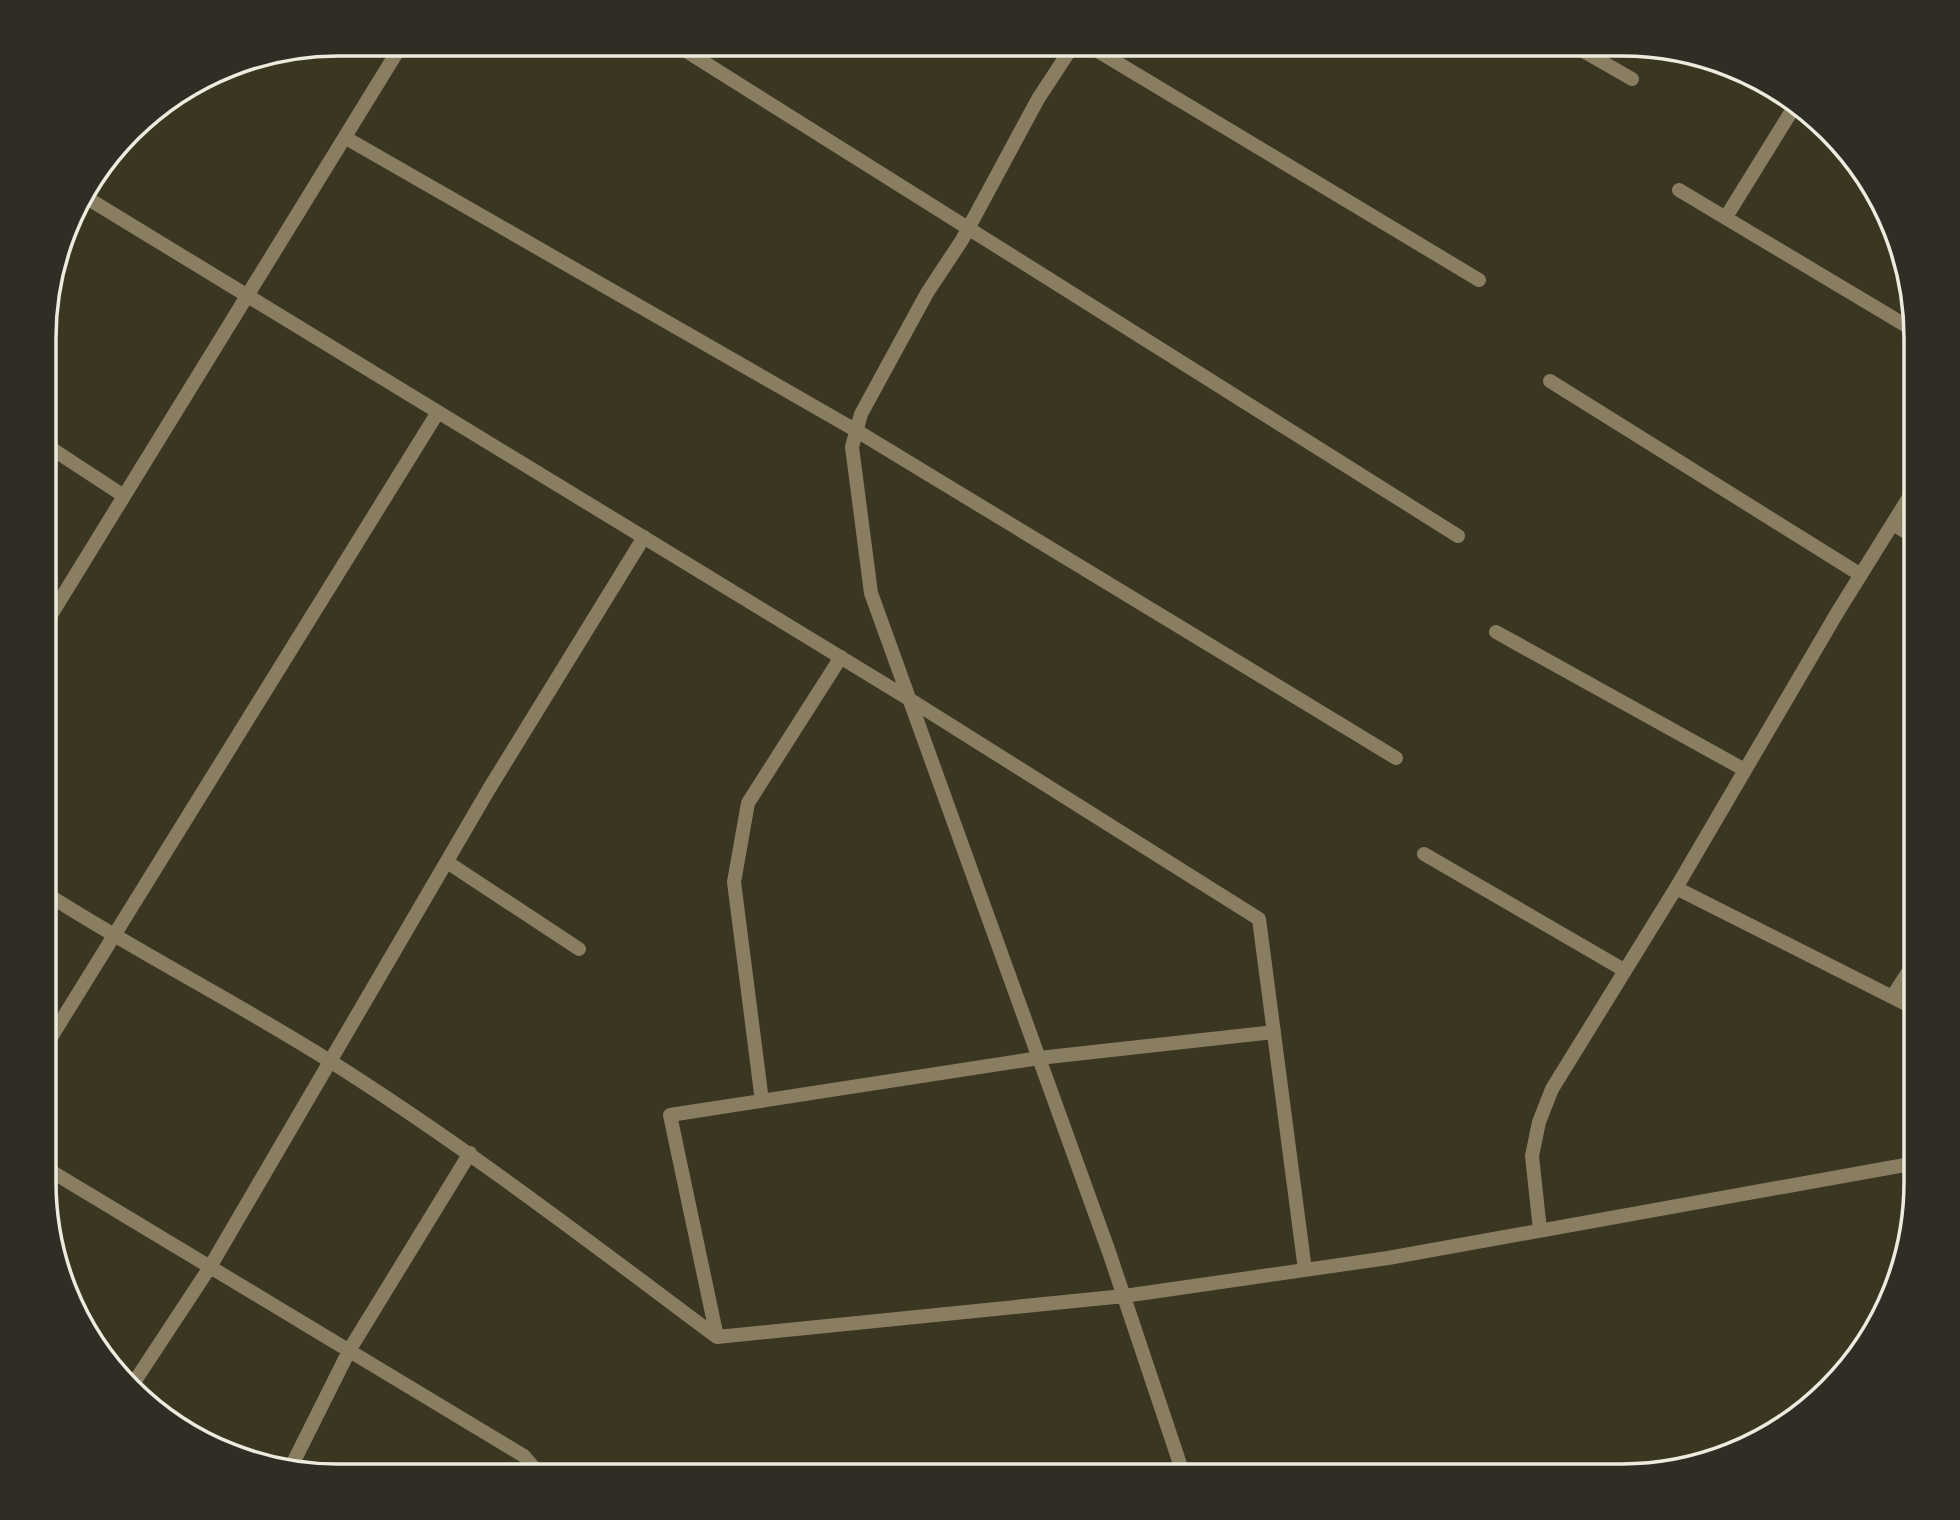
<svg xmlns="http://www.w3.org/2000/svg" width="1960" height="1520" font-family="'Varela Round',sans-serif">
<style>
.lines{fill:none;stroke-linecap:round;stroke-linejoin:round}
.street{stroke:#897e61;stroke-width:14}
.rim{fill:none;stroke:#ecebde;stroke-width:3.5}
</style>
<rect width="100%" height="100%" fill="#3a3622"/>
<g class="lines">
<!-- street -->
<path class="street" d="M675,44l783,492
M1074,44l-36,55 -76,141 -35,53 -66,121 -9,33 19,146 238,659 75,224
M1086,44l393,236
M1571,44l61,35
M346,138l511,293 539,327
M1679,190l236,141
M82,195l827,504 350,220 46,351
M1726,217l70,-113
M1550,381l311,194
M46,445l78,51
M1893,524l23,14
M46,623l356,-579
M1496,632l249,138
M1424,854l200,116
M447,862l132,87
M1676,888l240,121
M45,893c94,60 193,110 288,170 133,84 258,180 384,274l407,-41 264,-38 528,-95
M1892,997l24,-37
M45,1047l393,-635
M762,1101l-28,-219 14,-79 93,-146
M44,1167l480,289 17,20
M1540,1230l-8,-74 7,-34 13,-33 124,-201 161,-275 79,-127
M717,1337l-47,-222 369,-57 235,-26
M131,1387l79,-120 279,-478 155,-252
M290,1469l60,-120 120,-196"/>
</g>
<!-- crop -->
<path d="M0 0H1960V1520H0ZM338 56H1622A282 282 0 0 1 1904 338V1182A282 282 0 0 1 1622 1464H338A282 282 0 0 1 56 1182V338A282 282 0 0 1 338 56Z" fill="#2f2d24" fill-rule="evenodd"/>
<path class="rim" d="M338 56H1622A282 282 0 0 1 1904 338V1182A282 282 0 0 1 1622 1464H338A282 282 0 0 1 56 1182V338A282 282 0 0 1 338 56Z"/>
</svg>
